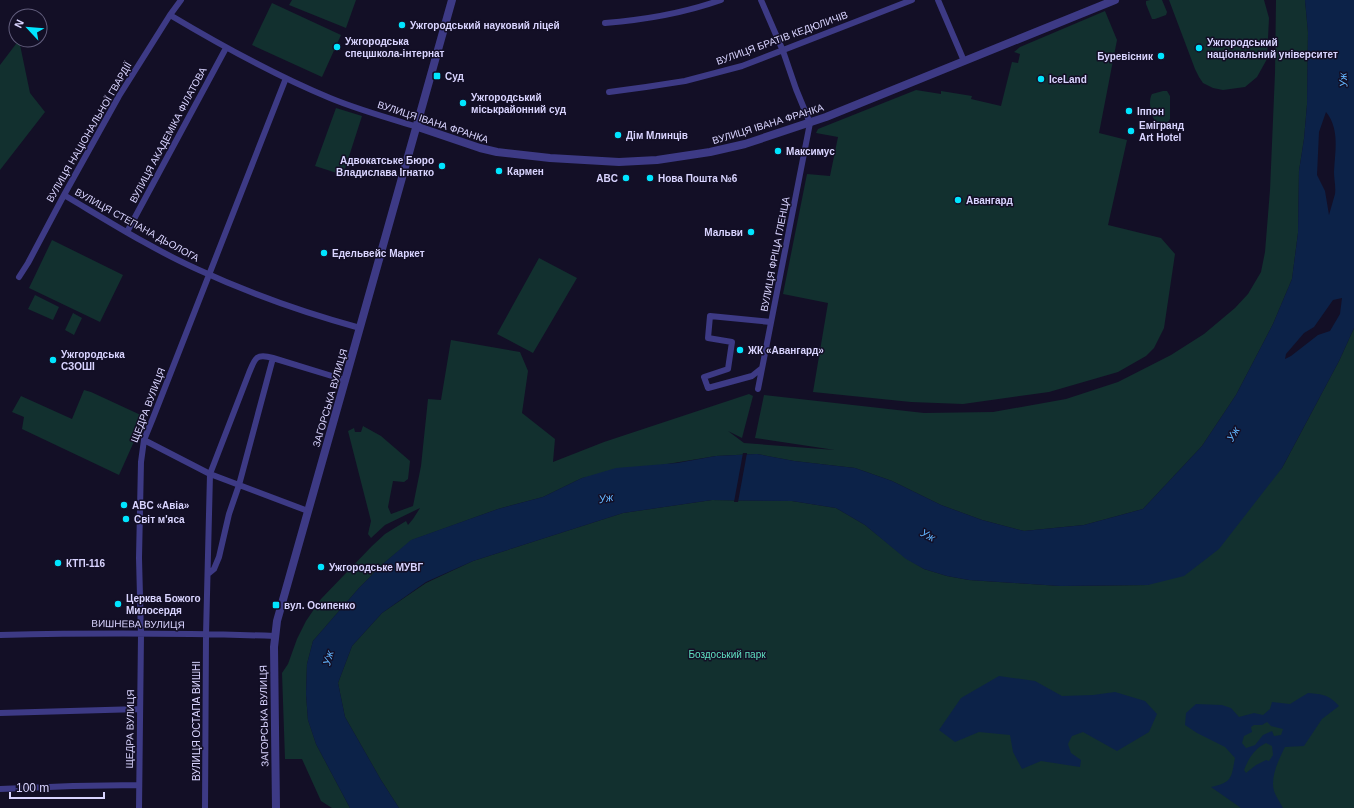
<svg xmlns="http://www.w3.org/2000/svg" width="1354" height="808" font-family="Arial,sans-serif">
<style>
.green{fill:#12302f}
.water{fill:#0c2248;fill-rule:evenodd}
.pier{fill:#130f26}
.lines{fill:none;stroke-linecap:round;stroke-linejoin:round}
.minor{stroke:#3d3a85;stroke-width:6}
.tertiary{stroke:#3d3a85;stroke-width:8}
.poi-dot{fill:#00e5ff;stroke:#130f26;stroke-width:1.5}
.labels{text-anchor:middle;dominant-baseline:central;stroke-width:3;stroke-linejoin:round;paint-order:stroke}
.poi-label{font-size:10px;font-weight:bold;fill:#d9d4ff;stroke:#130f26;text-anchor:start}
.street-label{font-size:10px;fill:#d9d4ff;stroke:#130f26}
.park-label{font-size:10px;fill:#5fe0c0;stroke:#130f26}
.water-label{font-size:11px;font-style:italic;fill:#62b6ff;stroke:#130f26}
</style>
<rect width="100%" height="100%" fill="#130f26"/>
<!-- green -->
<path class="green" d="M292,0h64l-10,28 -57,-23z
M1150,0h12l5,12 -1,3 -11,4h-3l-6,-15v-3z
M1169,0h95l5,18 -2,41 -10,18 -12,10 -22,3 -10,-2 -10,-5 -4,-6 -4,-8z
M1276,0h29l3,32 -1,73 -3,34 -5,32 -1,62 -6,46 -19,45 -37,71 -34,51 -59,63 -59,16 -60,6 -42,-11 -41,-15 -49,-24 -37,-13 -61,-7 -37,-7 -41,2 -134,22 -39,19 -45,12 -86,31 -28,23 -25,25 -46,53 -6,23 -1,30 2,26 8,24 34,64h-18l-11,-7 -19,-42h-17l-3,-86 6,-9 9,-25 9,-18 15,-22 51,-53 13,-12 21,-13 2,4 5,-6 7,-11 -35,17 -14,13 -3,-4 3,-13 -23,-90 6,-3 1,4h6l2,-6 18,10 29,25 -2,18 -4,3 -11,-1 -5,26 3,7 22,-8 8,-40 7,-67 13,1 10,-60 69,12 8,19 -6,42 33,26 -2,23 51,-20 145,-48 4,2 -11,42 -14,-7 16,12 91,7 -80,-12 9,-43 160,18 69,-1 73,-13 52,-17 53,-27 33,-21 31,-26 13,-14 13,-22 4,-20 5,-62 5,-117z
M272,3l69,32 -19,42 -70,-32z
M1105,11l12,29 -18,93 28,7 -19,85 53,13 14,16 -11,74 -10,20 -8,8 -28,16 -69,20 -86,12 -52,-2 -98,-10 15,-89 -45,-9 24,-120 23,2 8,-39 -22,-4 2,-4 98,-39 25,4v-3l31,5 -1,3 30,7 11,-44 6,1 2,-9 -6,-2 6,-5z
M19,40l11,53 15,19 -45,58v-105z
M1163,91h4l3,5v23l-3,5 -6,3c-9,-4 -14,-25 -9,-33z
M336,108l26,8 -19,59 -28,-9z
M52,240l71,35 -23,47 -71,-34z
M539,258l38,20 -44,75 -36,-19z
M35,295l24,12 -6,13 -25,-11z
M73,313l9,5 -8,17 -9,-5z
M1354,328v480h-955l-18,-28 -36,-63 -7,-34 14,-37 30,-33 44,-30 47,-22 150,-48 89,-13 80,1 44,7 29,17 41,33 18,11 23,7 22,4 91,6 88,-1 134,-117 57,-107z
M84,390l7,2 54,25 -26,58 -97,-46 2,-12 -12,-5 9,-16 51,23z"/>
<!-- water -->
<path class="water" d="M1305,0h49v328l-15,33 -57,107 -63,81 -35,27 -36,9 -88,1 -91,-6 -22,-4 -23,-7 -18,-10 -41,-34 -29,-17 -44,-7 -80,-1 -89,13 -150,48 -47,21 -44,31 -30,33 -14,37 7,34 36,63 18,28h-49l-34,-64 -8,-24 -2,-26 1,-30 6,-23 46,-53 25,-25 27,-23 87,-31 45,-12 39,-19 34,-10 61,-5 39,-7 41,-2 37,7 61,7 37,13 49,24 41,15 42,11 60,-6 59,-16 59,-63 34,-51 37,-71 19,-45 6,-46 1,-62 5,-32 3,-34 1,-73zM1326,112c14,17 9,39 8,60 0,7 2,15 1,22 -2,7 -4,14 -6,21l-4,-24 -8,-16 2,-43zM1342,298l-2,16 -10,17 -12,4 -27,21 -6,3 1,-5 18,-21 10,-6 19,-27z
M999,676l36,5 27,15 31,-1 22,-3 30,9 12,13 -8,18 -32,19 -34,-19 -11,4 -4,8 3,9 10,7 -1,7 -39,-6 -19,8 -9,-17 -3,-17 -31,-3 -24,10 -16,-12 22,-32z
M1308,693c15,1 21,2 31,13l-17,13 -18,27 -19,1c-6,12 -15,30 -11,44 2,6 6,11 9,17h-42l-30,-21c22,-5 20,-9 24,-29l-10,-11 -28,-14 -12,-8 1,-12 10,-9 26,1 9,3 8,9 15,-4 9,2 7,-6 2,-7 18,2zM1267,722l4,4 12,3 -2,6 -7,1 -2,-5 -9,4 -8,10 -9,3 -4,-5 2,-7 8,-4 -1,-5 3,-2h8zM1266,743l6,3 1,9 -4,6 -3,-1 -10,5 -10,8 -2,-3c5,-12 10,-21 22,-27z"/>
<!-- pier -->
<path class="pier" d="M743,453h4l-9,49h-4z"/>
<g class="lines">
<!-- minor -->
<path class="minor" d="M938,0l26,61
M170,15c52,31 104,60 160,83 29,12 58,20 88,29
M605,23c39,-3 79,-10 116,-23
M609,92l37,-5 39,-6 57,-15 170,-66
M64,195c44,26 88,54 135,75 52,24 106,43 161,58
M127,232l99,-184
M19,277l9,-14 36,-68 55,-99 51,-81 11,-15
M762,368l-10,8 -44,12 -4,-11 24,-8 4,-27 -24,-4 2,-22 61,6
M758,389l52,-266 -14,-34 -13,-38 -22,-51
M144,440l66,34 98,37
M208,574l6,-5 5,-12 10,-43 10,-29 34,-127
M0,635c92,-2 183,-2 275,1
M0,713l140,-4
M0,789l73,-3 66,-1
M139,808l2,-173 -2,-77 2,-96 3,-22 9,-22 133,-340
M205,808l1,-173 4,-161 39,-101c6,-15 7,-20 24,-15l72,22"/>
<!-- tertiary -->
<path class="tertiary" d="M418,127l62,21 17,4 53,6 69,4 38,-2 53,-8 35,-8 81,-27 289,-117
M276,808l-2,-161 3,-26c58,-207 118,-414 175,-621"/>
</g>
<!-- markers -->
<g class="poi-dot">
<circle cx="402" cy="25" r="4"/>
<circle cx="337" cy="47" r="4"/>
<circle cx="1199" cy="48" r="4"/>
<circle cx="1161" cy="56" r="4"/>
<rect x="433" y="72" width="8" height="8" rx="2"/>
<circle cx="1041" cy="79" r="4"/>
<circle cx="463" cy="103" r="4"/>
<circle cx="1129" cy="111" r="4"/>
<circle cx="1131" cy="131" r="4"/>
<circle cx="618" cy="135" r="4"/>
<circle cx="778" cy="151" r="4"/>
<circle cx="442" cy="166" r="4"/>
<circle cx="499" cy="171" r="4"/>
<circle cx="626" cy="178" r="4"/>
<circle cx="650" cy="178" r="4"/>
<circle cx="958" cy="200" r="4"/>
<circle cx="751" cy="232" r="4"/>
<circle cx="324" cy="253" r="4"/>
<circle cx="740" cy="350" r="4"/>
<circle cx="53" cy="360" r="4"/>
<circle cx="124" cy="505" r="4"/>
<circle cx="126" cy="519" r="4"/>
<circle cx="58" cy="563" r="4"/>
<circle cx="321" cy="567" r="4"/>
<circle cx="118" cy="604" r="4"/>
<rect x="272" y="601" width="8" height="8" rx="2"/>
</g>
<g class="labels">
<!-- poi labels -->
<g class="poi-label">
<text x="410" y="25">Ужгородський науковий ліцей</text>
<text x="345" y="41">Ужгородська<tspan x="345" dy="12">спецшкола-інтернат</tspan></text>
<text x="1207" y="42">Ужгородський<tspan x="1207" dy="12">національний університет</tspan></text>
<text x="1153" y="56" text-anchor="end">Буревісник</text>
<text x="445" y="76">Суд</text>
<text x="1049" y="79">IceLand</text>
<text x="471" y="97">Ужгородський<tspan x="471" dy="12">міськрайонний суд</tspan></text>
<text x="1137" y="111">Іппон</text>
<text x="1139" y="125">Емігранд<tspan x="1139" dy="12">Art Hotel</tspan></text>
<text x="626" y="135">Дім Млинців</text>
<text x="786" y="151">Максимус</text>
<text x="434" y="160" text-anchor="end">Адвокатське Бюро<tspan x="434" dy="12">Владислава Ігнатко</tspan></text>
<text x="507" y="171">Кармен</text>
<text x="618" y="178" text-anchor="end">ABC</text>
<text x="658" y="178">Нова Пошта №6</text>
<text x="966" y="200">Авангард</text>
<text x="743" y="232" text-anchor="end">Мальви</text>
<text x="332" y="253">Едельвейс Маркет</text>
<text x="748" y="350">ЖК «Авангард»</text>
<text x="61" y="354">Ужгородська<tspan x="61" dy="12">СЗОШІ</tspan></text>
<text x="132" y="505">ABC «Авіа»</text>
<text x="134" y="519">Світ м'яса</text>
<text x="66" y="563">КТП-116</text>
<text x="329" y="567">Ужгородське МУВГ</text>
<text x="126" y="598">Церква Божого<tspan x="126" dy="12">Милосердя</tspan></text>
<text x="284" y="605">вул. Осипенко</text>
</g>
<!-- street labels -->
<g class="street-label">
<text transform="translate(782 38) rotate(-20)">ВУЛИЦЯ БРАТІВ КЕДЮЛИЧІВ</text>
<text transform="translate(433 122) rotate(18)">ВУЛИЦЯ ІВАНА ФРАНКА</text>
<text transform="translate(768 124) rotate(-17)">ВУЛИЦЯ ІВАНА ФРАНКА</text>
<text transform="translate(89 132) rotate(-60)">ВУЛИЦЯ НАЦІОНАЛЬНОЇ ГВАРДІЇ</text>
<text transform="translate(168 135) rotate(-62)">ВУЛИЦЯ АКАДЕМІКА ФІЛАТОВА</text>
<text transform="translate(137 225) rotate(29)">ВУЛИЦЯ СТЕПАНА ДЬОЛОГА</text>
<text transform="translate(775 254) rotate(-79)">ВУЛИЦЯ ФРІЦА ГЛЕНЦА</text>
<text transform="translate(330 398) rotate(-74)">ЗАГОРСЬКА ВУЛИЦЯ</text>
<text transform="translate(148 405) rotate(-69)">ЩЕДРА ВУЛИЦЯ</text>
<text transform="translate(138 624) rotate(1)">ВИШНЕВА ВУЛИЦЯ</text>
<text transform="translate(264 716) rotate(-91)">ЗАГОРСЬКА ВУЛИЦЯ</text>
<text transform="translate(196 721) rotate(-90)">ВУЛИЦЯ ОСТАПА ВИШНІ</text>
<text transform="translate(130 729) rotate(-89)">ЩЕДРА ВУЛИЦЯ</text>
</g>
<!-- park labels -->
<g class="park-label">
<text x="727" y="654">Боздоський парк</text>
</g>
<!-- water labels -->
<g class="water-label">
<text transform="translate(1343 80) rotate(-95)">Уж</text>
<text transform="translate(1233 434) rotate(-60)">Уж</text>
<text transform="translate(606 498) rotate(-10)">Уж</text>
<text transform="translate(928 535) rotate(27)">Уж</text>
<text transform="translate(328 658) rotate(-75)">Уж</text>
</g>
</g>
<!-- north arrow -->
<g transform="translate(28 28) rotate(296)"><circle r="19" fill="#130f26" stroke="#625e7d"/>
<path d="M0-3L7 15L0 10L-7 15Z" fill="#00e5ff"/>
<text y="-6" font-size="11" font-weight="bold" text-anchor="middle" fill="#d9d4ff">N</text>
</g>
<!-- scale -->
<path d="M10 792v6h94v-6" fill="none" stroke="#d9d4ff" stroke-width="2"/>
<text x="16" y="792" font-size="12" fill="#d9d4ff" stroke="#130f26" stroke-width="3" paint-order="stroke">100 m</text>
</svg>
